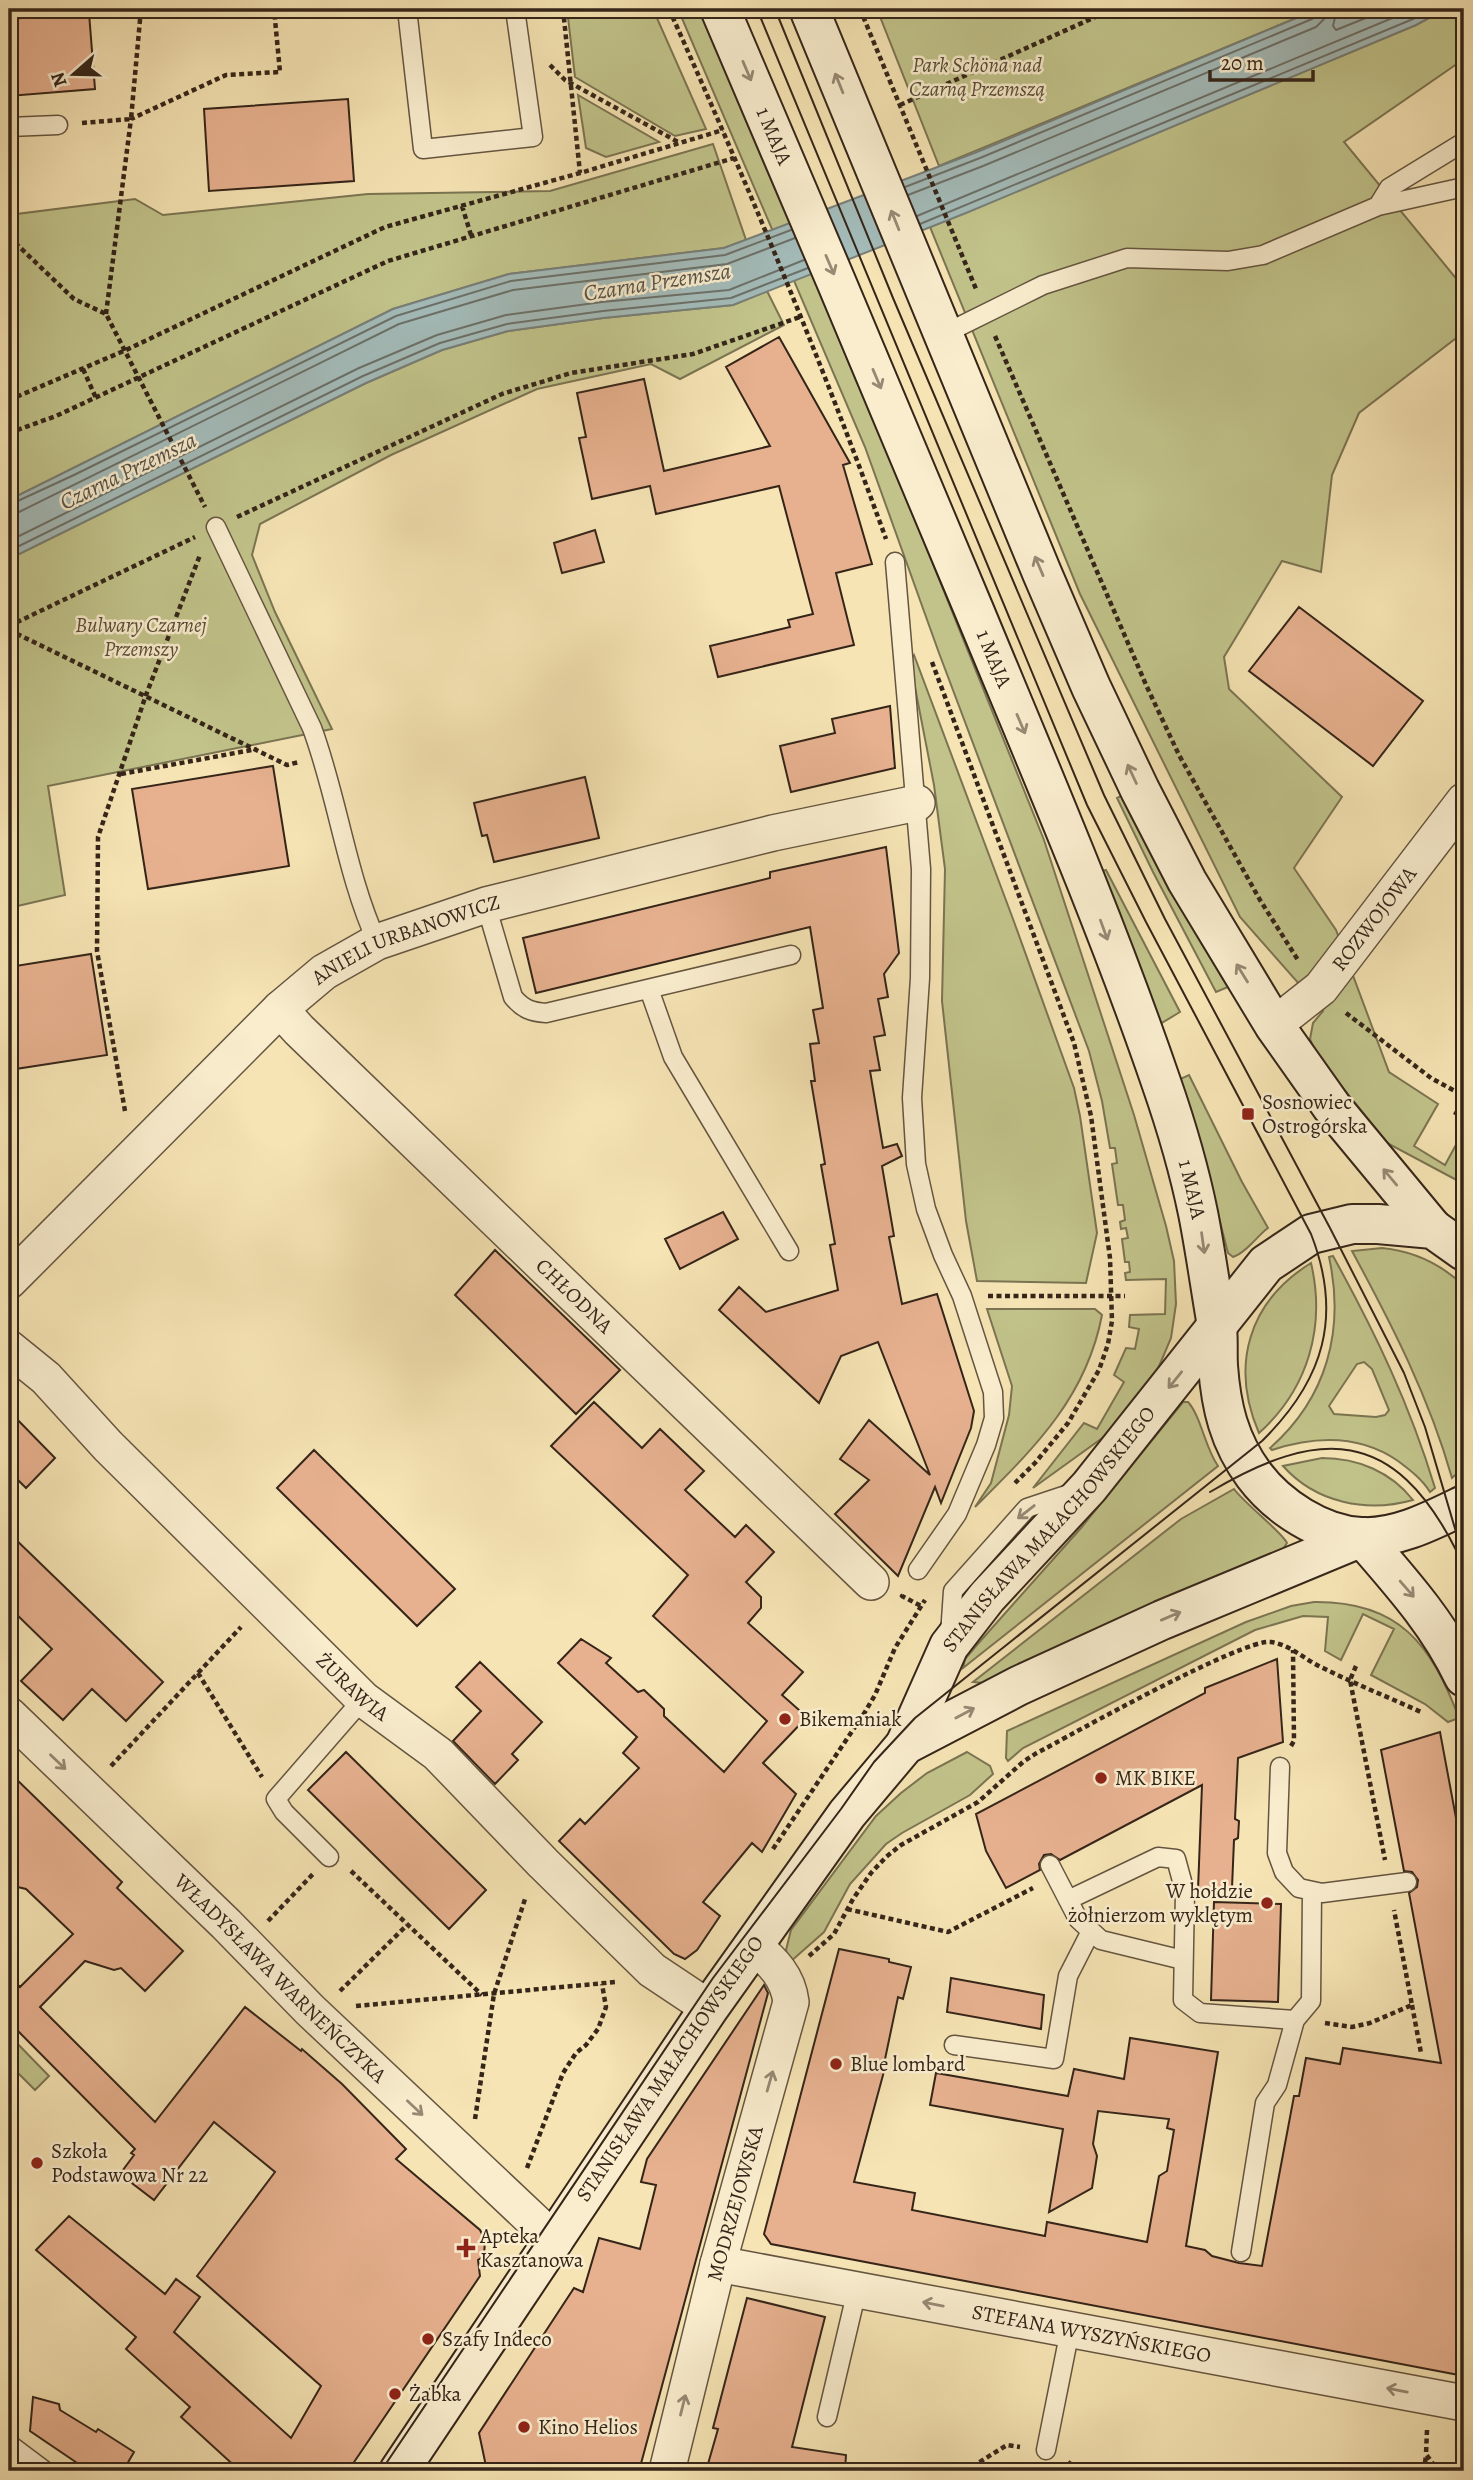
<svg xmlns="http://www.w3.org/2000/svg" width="1473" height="2480" font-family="Alegreya,serif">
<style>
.green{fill:#c1c38a;stroke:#7b7452;stroke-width:2;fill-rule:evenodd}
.water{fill:#a3bbb9;stroke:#777f79;stroke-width:2}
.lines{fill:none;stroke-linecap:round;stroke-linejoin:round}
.shore{stroke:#6c7069;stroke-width:2}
.building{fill:#e7b18f;stroke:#352519;stroke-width:2}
.lane-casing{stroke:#655540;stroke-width:21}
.street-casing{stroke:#655540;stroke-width:38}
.secondary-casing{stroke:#352519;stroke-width:42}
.path{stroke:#352519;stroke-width:4.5;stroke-dasharray:5 3.5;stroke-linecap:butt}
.lane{stroke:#f9edce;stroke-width:18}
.street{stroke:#f9edce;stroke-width:35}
.secondary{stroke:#f9edce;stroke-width:38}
.tram{stroke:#352519;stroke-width:2}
.oneway{stroke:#978974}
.poi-dot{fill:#8f2418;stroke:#f9edce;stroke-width:2.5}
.labels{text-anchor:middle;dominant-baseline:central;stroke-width:5;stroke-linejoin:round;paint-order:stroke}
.park-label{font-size:21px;font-style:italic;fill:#584c35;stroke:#f9edce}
.street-label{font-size:21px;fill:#352519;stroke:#f9edce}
.poi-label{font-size:21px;fill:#352519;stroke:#f9edce;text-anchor:start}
.water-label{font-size:23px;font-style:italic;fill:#565249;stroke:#f9edce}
</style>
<rect width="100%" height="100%" fill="#f6e4b4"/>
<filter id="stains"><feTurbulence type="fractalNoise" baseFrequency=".00286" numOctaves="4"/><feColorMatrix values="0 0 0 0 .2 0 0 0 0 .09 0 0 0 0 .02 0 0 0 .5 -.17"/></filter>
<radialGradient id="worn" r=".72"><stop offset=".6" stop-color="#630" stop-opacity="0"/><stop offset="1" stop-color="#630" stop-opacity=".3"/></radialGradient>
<!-- green -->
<path class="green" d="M567,9h86l53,120 -31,7 -100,-59z
M678,9h21l189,443 156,388 90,275 32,111 8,35 2,43 -5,34 -14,33 -45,60 -79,57 51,-65 13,6 27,-47 -10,-7 12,-27 9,1 4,-20 -10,-2 1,-12 35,-1 1,-35 -40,1 -1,-7 5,-1 -1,-10h-4l-3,-23 6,-1 -2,-10 -5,1 -1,-7 5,-2 -2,-15h-5l-6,-41 5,-1 -2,-15h-5l-8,-47 -13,-50 -150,-398 -74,-206z
M877,9h441l-379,157z
M1444,9h20v50l-120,83 120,146v44l-105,81 -27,62 -11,97 -39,-11 -58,96 5,32 113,108 -48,71 42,62 53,142 49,32 -24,42 31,19 19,-35v54l-77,-41 -70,-87 -7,-17 3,-16 10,-12 -83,-94 -160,-323 -150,-367 486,-202z
M578,95l81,47 -53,15 -20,-9z
M713,144l33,96 -22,8 -215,26 -116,35 -384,191v-285l126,-16 28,16 205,-21 182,-3z
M767,291l17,34 -104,54 -29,-15 -114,25 -146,66 -131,69 -8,31 23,57 57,117 -284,57 17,109 -56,13v-349l357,-176 76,-33 66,-19 95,-13 130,-13z
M914,655l99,264 61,169 6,28 17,117 -11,50 -109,-2 -11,-60 -24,-220 3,-132 -11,-84 -23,-118v-8z
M1121,796l78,143 29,48 -12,5 -63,-120 -36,-74z
M1106,870l74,142 -20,12 -58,-153z
M1189,1075l53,107 26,46c-11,8 -22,25 -35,29l-5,-4 -20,-78 -30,-95z
M1382,1248c31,3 59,16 82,38v181l-12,11c-23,-81 -60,-153 -100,-227z
M1333,1256c42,76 77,149 102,232l-5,4c-8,-13 -20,-22 -32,-31 -39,-27 -83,-25 -126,-11l-2,-2c57,-50 75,-118 59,-191zM1364,1362l8,7 17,41 -4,5 -9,2 -42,-3 -5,-8 28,-42z
M1311,1263c15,64 -3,126 -52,170 -29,-67 -11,-131 52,-170z
M987,1309h108l7,6c-16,84 -69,134 -127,192l16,-24 18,-68 3,-29z
M1183,1402h5c13,14 17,46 30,64l-255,202 2,-9 11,-13 105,-118z
M1322,1458c36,0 69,14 91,42 -46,13 -97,3 -130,-34z
M1234,1489c11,15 49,44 53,54l-4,6 -300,134 -10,-1 208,-163z
M1314,1602c85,-1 117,42 145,116l-11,4 -23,-18 -54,-29 23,-46 -31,-15 -22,46 -16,-9 3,-34 -25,-1 -48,14 -232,118 -15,13 -2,-3 1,-27 239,-109 45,-16z
M967,1752l23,14 3,8 -23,21 -68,38 -16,11 -36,40 -26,48 -35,31 -3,-13 5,-20 85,-114 25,-23 26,-20z
M9,2035l40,41 -14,14 -26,-26z"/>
<!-- water -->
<path class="water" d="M1318,9h128l-30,16 -450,188 -233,92 -130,13 -95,13 -66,19 -76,33 -357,176v-59l384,-191 116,-35 215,-26 253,-96z"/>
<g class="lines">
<!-- shore -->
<path class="shore" d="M1337,9l-4,17 3,4 52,-21
M905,187l75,-29 332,-139 5,-5 1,-5
M908,195l75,-29 333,-139 8,-8 2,-10
M917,216l497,-207
M920,224l493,-205 19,-10
M9,505l65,-30 322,-159 115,-35 214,-26 66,-25
M9,514l8,-1 382,-189 114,-34 214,-26 68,-26
M9,541l350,-173 78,-33 69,-20 96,-13 127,-12 75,-30
M9,551l354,-175 77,-33 67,-19 96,-13 128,-13 77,-30"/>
</g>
<!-- building -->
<path class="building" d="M89,13l6,76 -86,7v-77z
M348,99l6,82 -145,10 -5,-82z
M779,337l71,126 -7,2 29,99 -36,9 18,72 -136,32 -8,-31 80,-19 -2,-7 25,-6 -34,-128 -123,28 -6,-28 -58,13 -13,-61 7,-1 -9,-44 67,-14 20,92 106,-25 -44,-79z
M595,530l9,32 -42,11 -8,-30z
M1299,607l124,94 -50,65 -124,-95z
M890,706l5,62 -104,24 -11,-46 55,-13 -3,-14z
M273,766l16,100 -141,23 -16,-100z
M585,777l14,61 -105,24 -7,-27 -5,1 -8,-33z
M886,847l13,106 -15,21 4,23 -10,2 7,36 -11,2 6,33 -10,1 13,77 14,-4 5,12 -20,10 12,70 -5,1 13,67 35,-10 37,117 -3,17 -30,75 -6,-16 -37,89 -63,-62 34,-34 -29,-21 29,-39 61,55 -52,-133 -37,14 -22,47 -100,-93 20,-23 27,25 72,-22 -8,-45 5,-1 -14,-79 4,-1 -14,-83h4l-5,-37 9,-1 -6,-33 10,-2 -13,-81 -274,66 -13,-55 247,-60v-6z
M91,954l16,101 -98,15v-103z
M723,1212l15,27 -58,30 -15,-30z
M495,1250l125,120 -44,44 -121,-119z
M594,1402l48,46 18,-19 44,42 -19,19 50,47 11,-12 28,27 -28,30 15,15v11l-13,15 55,49 -21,23 25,22 -44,46 33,31 -34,58 -10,-9 -49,59 17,14 -23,34 -12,9 -11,-5 -115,-113 21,-22 5,5 54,-56 -16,-15 14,-16 -79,-74 23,-24 30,19 -5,5 32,29 6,-2 20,19v7l60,56 43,-51 -114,-105 35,-41 -137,-129z
M9,1411l46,47 -29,30 -17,-17z
M314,1450l141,139 -38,37 -140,-138z
M9,1533l154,149 -37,39 -34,-32 -29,31 -42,-39 31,-32 -43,-42z
M1277,1659l6,83 -45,16 -3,61 4,2 -1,17 -4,2 -2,48 -34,2 4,-105 -142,75 -9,-6 -7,1 -5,9 1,6 -34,18 -20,-37 -10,-37 229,-121v-5z
M480,1662l62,60 -30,32 6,6 -23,24 -42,-43 28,-30 -25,-24z
M1440,1732l24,129v515l-693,-132 -7,-10 75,-285 50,10v3l22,5 -8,32 -5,-2 -14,67h2l-32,118 61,11 -3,17 133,26 2,-14 100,20 12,-66 8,-5 7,-41 -7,-2 2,-9 -71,-8 -5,33 4,12 -5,32 -43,24 14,-83 -133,-24 6,-32 132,23 6,-27 50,10 6,-41 88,14 -32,194 19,4 7,6 27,7 23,3 32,-170h5l7,-38 34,6 3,-16 98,15 -32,-170 8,-6 1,-7 -6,-8 -8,-1 -23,-121z
M346,1752l140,138 -37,39 -141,-139z
M9,1772l113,110 -5,6 66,63 -38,40 -24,-23 -7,2 -29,-9 -45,46 115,115 90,-115 56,44 1,-2 40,35 64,65 -10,10 84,71 5,10 -1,16 -6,4 2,16 -132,195h-108l-59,-54 9,-10 -64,-58 10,-12 -100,-87 33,-34 96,78 11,-15 24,18 -26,35 117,106 30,-52 -124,-110 78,-104 -61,-50 -60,78 -34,-26 14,-19 -3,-2 4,-4 -118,-119 -8,8v-62l11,11 53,-53 -47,-45 -17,-4z
M1214,1902l67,2 -3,98 -67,-2z
M951,1978l93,17 -3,34 -94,-17z
M764,1985l4,8 -129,478h-152l-8,-38 95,-145 9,4 16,-54 41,11 16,-64 -15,-3 6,-23z
M747,2298l78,19 -33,130 54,8 -1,16h-139l12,-42 -5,-1z
M33,2397l26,7 1,6 36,22 2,-3 36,23 -11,19h-34l-59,-40z"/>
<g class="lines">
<defs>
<path id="lane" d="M407,9l16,140 110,-12 -18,-128
M9,127l49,-2
M1378,206l11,-18 75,-46
M942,335l101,-50 84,-27 101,3 35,-6 115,-49 86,-19
M216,527l96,201c26,70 34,146 65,214
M895,562l26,307 -1,109 -8,120 4,66 10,45 17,46 19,41 31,96 1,26 -8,27 -29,69 -39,56
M486,905l27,92c10,12 18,15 33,16l245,-58
M649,989l24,68 116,194
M950,1635l3,-44 74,-83 45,-15
M1280,1767l-3,86 7,19 15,16 23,5 85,-11
M329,1857l-45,-45 -8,-13 87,-100
M1050,1865l28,54 23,21 82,20
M1068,1900l90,-43 18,2 9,33 -2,108 17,13 95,7 16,-19 1,-110
M954,2045l100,14 14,-83 23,-45
M1241,2252l24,-149 12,-18 18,-65
M827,2417l30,-127
M9,2444l36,27
M1046,2450l24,-120"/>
<g id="street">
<path id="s1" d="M280,1009l19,21 572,552"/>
<path id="s2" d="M1274,1025l47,-37 143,-187"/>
<path id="s3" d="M9,1281l271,-272 44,-37 53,-30 109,-37 287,-72 144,-30"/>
<path id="s4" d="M9,1348l37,30 62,68 255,253 75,55 105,109 109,107 57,38"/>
<path id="s5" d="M9,1715l217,209 84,86 245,231"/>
<path id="s6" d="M718,2264l746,139"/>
<path id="s7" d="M667,2471l51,-207 73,-262c-3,-25 -18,-40 -37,-56"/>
</g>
<g id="secondary">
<path id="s8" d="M720,9c86,200 170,400 254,601 65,157 132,312 187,472 15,43 28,87 37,131 7,35 12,72 18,107 3,15 1,30 2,46 3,41 11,75 36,109 24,32 67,60 107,62 36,2 72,-17 103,-32"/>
<path d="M809,9l233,564 49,114 49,103 47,91 87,144 58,82 101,122"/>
<path d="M1362,1537c39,45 77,87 102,140"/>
<path id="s9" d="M905,1745l44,-99 38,-49 102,-110 177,-223 45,-30 41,-10h26l55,5 31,22"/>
<path id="s10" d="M399,2471l310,-463 138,-194 58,-69 113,-59 144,-66 200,-83"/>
</g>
</defs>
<!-- lane casing -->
<use href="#lane" class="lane-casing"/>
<!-- street casing -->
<use href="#street" class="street-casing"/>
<!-- secondary casing -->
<use href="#secondary" class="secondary-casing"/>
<!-- path -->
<path class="path" d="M563,9l17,164
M669,9c78,174 152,350 217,530
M860,9l116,280
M550,65l15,15 115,63
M900,105l213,-96
M82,123l49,-4 10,-110
M462,206l9,29
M9,237l65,62 32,15 99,193
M106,314l25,-195 95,-44 54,-3 -6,-63
M995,336l152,351 32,68 81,145 38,60
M83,369l13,29
M9,400l117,-50 259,-123 195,-54 143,-43
M9,433l47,-17 332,-155 346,-103
M237,517l265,-123 69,-21 122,-19 107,-37
M9,626l186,-89
M9,630l278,135 12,-3
M932,662l142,381 17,73 19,142 2,63 -4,23 -9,26 -31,53 -33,40 -20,20
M121,774l136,-25
M1346,1013l85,65 33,18
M125,1111l-28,-160 1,-114 48,-142 54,-140
M1455,1115l9,-16
M988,1296h137
M903,1595l-1,1 19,10
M1356,1666l-6,14 35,180
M198,1673l64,104
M1291,1746l3,-5 -1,-91
M111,1766l130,-139
M773,1849l92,-137 10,-17 20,-47 30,-48
M351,1871l131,124
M847,1909l101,23 85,-44
M268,1921l45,-47
M809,1956l25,-22 19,-35 18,-26 15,-16 15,-12 77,-43 45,-40 12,-8c36,-19 208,-116 236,-112 20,3 34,18 52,26 32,16 65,29 98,44
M340,1991l67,-66
M1412,2005l9,48
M356,2006l260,-24
M1325,2023l27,4 18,-4 42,-18 -18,-95
M475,2119l19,-125 32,-98
M527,2168l36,-95 13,-20 10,-8 12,-16 8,-22 -4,-23
M1427,2430l-1,24 12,17
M1068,2462l13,9
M965,2471l42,-26 13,2
M1424,2471l2,-16"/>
<!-- lane -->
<use href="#lane" class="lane"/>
<!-- street -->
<use href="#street" class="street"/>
<!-- secondary -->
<use href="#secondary" class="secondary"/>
<!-- tram -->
<path class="tram" d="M775,9l118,289 211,497 61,124 165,309 74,145 21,54 39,132
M1210,1492c109,-65 184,-65 246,58
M381,2471l332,-493 128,-169 33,-47 41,-44 347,-277c62,-61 81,-125 49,-207l-165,-312 -59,-117 -330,-796"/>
</g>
<!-- one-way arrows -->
<defs><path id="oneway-shaft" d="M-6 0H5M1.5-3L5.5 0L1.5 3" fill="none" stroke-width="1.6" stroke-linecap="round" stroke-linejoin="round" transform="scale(1.75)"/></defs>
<g class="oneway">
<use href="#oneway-shaft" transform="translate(747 71) rotate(67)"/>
<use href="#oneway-shaft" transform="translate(839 83) rotate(-112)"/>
<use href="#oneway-shaft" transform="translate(895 220) rotate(-112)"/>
<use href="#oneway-shaft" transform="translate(830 265) rotate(67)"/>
<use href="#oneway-shaft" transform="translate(877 379) rotate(67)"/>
<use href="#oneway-shaft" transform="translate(1039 566) rotate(-113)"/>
<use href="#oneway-shaft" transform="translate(1021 724) rotate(67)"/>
<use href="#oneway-shaft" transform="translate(1132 774) rotate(-115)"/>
<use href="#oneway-shaft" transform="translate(1104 930) rotate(70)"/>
<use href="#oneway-shaft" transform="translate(1242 973) rotate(-122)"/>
<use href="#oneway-shaft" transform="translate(1390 1177) rotate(-130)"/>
<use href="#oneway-shaft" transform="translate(1203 1243) rotate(82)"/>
<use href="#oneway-shaft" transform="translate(1175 1380) rotate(129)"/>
<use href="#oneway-shaft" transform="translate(1026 1512) rotate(142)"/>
<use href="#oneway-shaft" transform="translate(1407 1589) rotate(49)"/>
<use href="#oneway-shaft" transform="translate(1171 1616) rotate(-23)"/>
<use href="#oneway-shaft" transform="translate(965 1713) rotate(-28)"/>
<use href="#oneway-shaft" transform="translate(58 1762) rotate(44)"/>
<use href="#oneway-shaft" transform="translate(770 2081) rotate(-74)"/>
<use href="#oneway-shaft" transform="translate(415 2108) rotate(43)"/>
<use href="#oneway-shaft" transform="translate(933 2304) rotate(-169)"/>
<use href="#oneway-shaft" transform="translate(1397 2390) rotate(-169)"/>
<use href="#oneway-shaft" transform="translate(683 2405) rotate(-76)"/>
</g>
<!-- markers -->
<g class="poi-dot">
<rect x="1241" y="1107" width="14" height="14" rx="3.5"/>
<circle cx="785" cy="1719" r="7"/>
<circle cx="1101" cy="1778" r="7"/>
<circle cx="1267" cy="1903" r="7"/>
<circle cx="836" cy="2064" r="7"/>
<circle cx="37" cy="2163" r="7"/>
<path d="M462.5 2237.5h7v7h7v7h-7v7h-7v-7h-7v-7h7z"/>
<circle cx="428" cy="2339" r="7"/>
<circle cx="395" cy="2394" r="7"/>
<circle cx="524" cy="2427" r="7"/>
</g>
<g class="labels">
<!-- park labels -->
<g class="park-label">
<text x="977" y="65">Park Schöna nad<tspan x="977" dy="24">Czarną Przemszą</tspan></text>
<text x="141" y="625">Bulwary Czarnej<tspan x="141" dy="24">Przemszy</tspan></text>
</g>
<!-- street labels -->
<g class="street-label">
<text stroke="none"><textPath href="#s8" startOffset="138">1 MAJA</textPath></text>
<text stroke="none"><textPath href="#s8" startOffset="705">1 MAJA</textPath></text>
<text stroke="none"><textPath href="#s2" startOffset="147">ROZWOJOWA</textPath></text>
<text stroke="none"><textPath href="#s3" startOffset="530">ANIELI URBANOWICZ</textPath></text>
<text stroke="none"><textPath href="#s8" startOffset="1272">1 MAJA</textPath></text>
<text stroke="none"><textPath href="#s1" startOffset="411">CHŁODNA</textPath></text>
<text stroke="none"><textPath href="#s9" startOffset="262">STANISŁAWA MAŁACHOWSKIEGO</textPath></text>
<text stroke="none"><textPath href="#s4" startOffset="483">ŻURAWIA</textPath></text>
<text stroke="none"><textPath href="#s5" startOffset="378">WŁADYSŁAWA WARNEŃCZYKA</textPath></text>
<text stroke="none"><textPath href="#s10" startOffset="485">STANISŁAWA MAŁACHOWSKIEGO</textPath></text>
<text stroke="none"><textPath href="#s7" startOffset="276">MODRZEJOWSKA</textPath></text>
<text stroke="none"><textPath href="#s6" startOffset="380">STEFANA WYSZYŃSKIEGO</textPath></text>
</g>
<!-- poi labels -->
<g class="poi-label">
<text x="1262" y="1102">Sosnowiec<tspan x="1262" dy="24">Ostrogórska</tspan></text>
<text x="799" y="1719">Bikemaniak</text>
<text x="1115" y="1778">MK BIKE</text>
<text x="1253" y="1891" text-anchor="end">W hołdzie<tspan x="1253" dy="24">żołnierzom wyklętym</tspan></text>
<text x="850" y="2064">Blue lombard</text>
<text x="51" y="2151">Szkoła<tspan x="51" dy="24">Podstawowa Nr 22</tspan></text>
<text x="480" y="2236">Apteka<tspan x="480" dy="24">Kasztanowa</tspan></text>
<text x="442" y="2339">Szafy Indeco</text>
<text x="409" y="2394">Żabka</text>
<text x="538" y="2427">Kino Helios</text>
</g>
<!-- water labels -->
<g class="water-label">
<text transform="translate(657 282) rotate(-9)">Czarna Przemsza</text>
<text transform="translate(128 471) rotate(-26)">Czarna Przemsza</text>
</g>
</g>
<!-- margin -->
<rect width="1473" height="2480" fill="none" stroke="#f6e4b4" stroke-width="35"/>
<rect x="10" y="10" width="1452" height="2459" fill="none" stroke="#352519" stroke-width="3.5"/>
<rect x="18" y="18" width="1438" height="2445" fill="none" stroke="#352519" stroke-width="2"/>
<!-- north arrow -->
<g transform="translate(74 74) rotate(250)" stroke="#f9edce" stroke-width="5" paint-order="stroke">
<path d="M0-5L12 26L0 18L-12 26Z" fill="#352519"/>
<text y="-10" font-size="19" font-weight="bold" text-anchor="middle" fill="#352519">N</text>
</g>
<!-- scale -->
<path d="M1210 70v10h103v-10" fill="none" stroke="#352519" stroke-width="3.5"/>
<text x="1221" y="70" font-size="21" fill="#352519" stroke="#f9edce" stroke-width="5" paint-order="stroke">20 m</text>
<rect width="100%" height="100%" filter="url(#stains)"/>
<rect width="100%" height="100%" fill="url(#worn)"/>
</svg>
